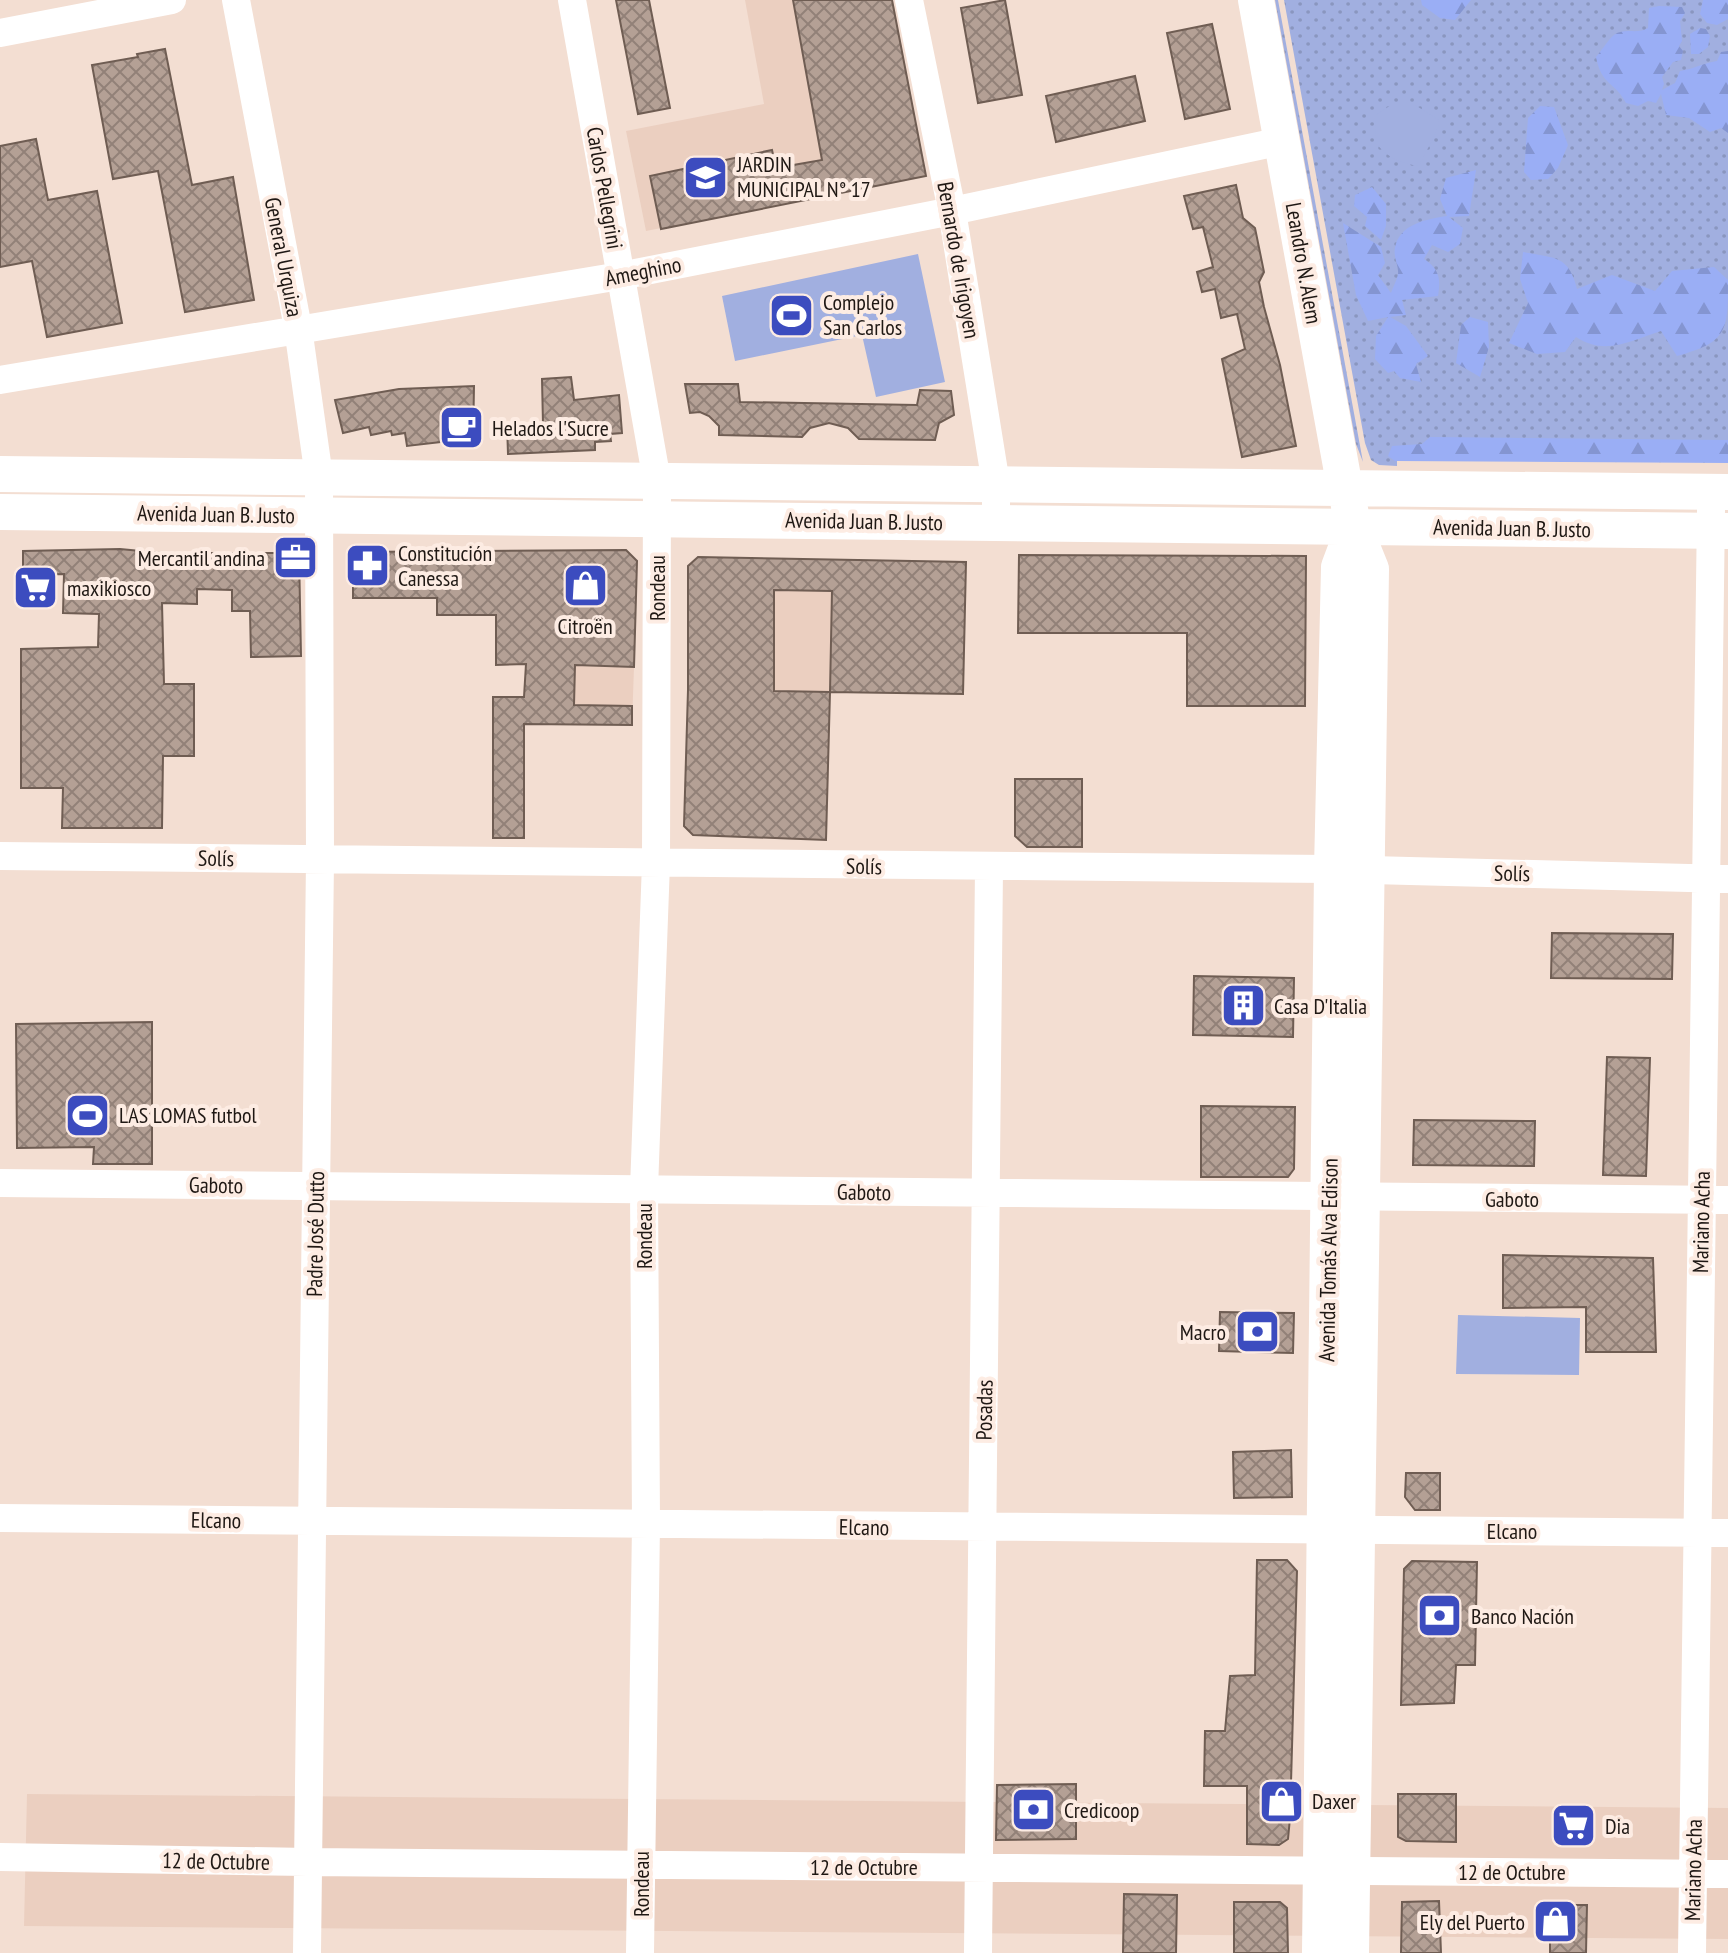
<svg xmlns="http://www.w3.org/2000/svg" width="1728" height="1953" font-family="'PT Sans Narrow',sans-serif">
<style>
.built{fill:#ebcfc0}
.grass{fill:url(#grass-dots)}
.forest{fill:url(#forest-firs)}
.pitch{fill:#a1afe0}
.building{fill:url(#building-cross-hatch);stroke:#6f5d53;stroke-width:2;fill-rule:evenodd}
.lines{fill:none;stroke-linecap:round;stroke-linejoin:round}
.minor{stroke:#fff;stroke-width:28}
.major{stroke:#fff;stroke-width:36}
.labels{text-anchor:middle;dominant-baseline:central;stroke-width:8;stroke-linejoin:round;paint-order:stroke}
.poi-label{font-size:22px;fill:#1f1814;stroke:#fdece3;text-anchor:start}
.street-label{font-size:22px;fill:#1f1814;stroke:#fdece3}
</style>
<defs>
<pattern id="grass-dots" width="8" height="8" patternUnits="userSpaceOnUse" patternTransform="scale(2)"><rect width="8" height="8" fill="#a1afe0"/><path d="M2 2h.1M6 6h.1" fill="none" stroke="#8a96bf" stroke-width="1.8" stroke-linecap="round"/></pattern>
<pattern id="forest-firs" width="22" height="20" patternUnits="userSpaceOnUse" patternTransform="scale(2)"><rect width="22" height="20" fill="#9aaef5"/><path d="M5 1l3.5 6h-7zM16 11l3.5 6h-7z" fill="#8495d1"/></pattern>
<pattern id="building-cross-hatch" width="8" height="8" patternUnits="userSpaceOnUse" patternTransform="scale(2)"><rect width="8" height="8" fill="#b4a095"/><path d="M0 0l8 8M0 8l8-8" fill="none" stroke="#928178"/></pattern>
</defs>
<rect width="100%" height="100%" fill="#f3ded2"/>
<!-- built -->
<path class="built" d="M745,0h148l33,176 -280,55 -20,-100 138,-27z
M687,587l145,4 -2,101 -142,-2z
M526,664l108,3 -2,58 -58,-1 -50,-27z
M27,1794l1701,14v131l-1704,-13z"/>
<!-- grass -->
<path class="grass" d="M1275,0h3l85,462 -7,-18z
M1284,0h444v459l-331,-2v9l-18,-1 -8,-5 -6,-17z"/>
<!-- forest -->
<path class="forest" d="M1421,0h50l-16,20 -15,-2 -18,-13z
M1703,0h25v19l-11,6 -10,-2 -7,-9z
M1659,6l23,1 3,6 -5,8 2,20 -3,5 4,5 -2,9 -8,2 -11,15 2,7 -2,6 13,-7 5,-12c14,-2 23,-8 37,-10l4,-9 7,-1v82l-7,-5 -11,4 -21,-14 -23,-3 -5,-21 -5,9 -8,-2 -10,5 -12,-3c-11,-22 -24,-16 -30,-46 6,-7 12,-17 18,-22 11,-8 23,0 34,-7l1,-20z
M1700,28l6,1 4,7 -2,11 -9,7h-8l-1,-20z
M1540,106l14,1 14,38 -10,23 -10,11 -17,1 -7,-8 4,-54z
M1476,170l-7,46 -20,1 14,11 -3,16 -12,8 -16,-7 -8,14c15,10 17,19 14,37l-36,4 4,15 -16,2 16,9 22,30 -12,8 5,18 -21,-4 -6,-7 -6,2 -13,-14 1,-23 12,-19 -20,4 -12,-26 -13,-72 38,24 4,16 -7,12 13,18c2,-6 6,-13 7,-19 1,-8 -5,-17 -3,-26 4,-24 32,-29 52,-32l-7,-17 6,-21z
M1372,187l14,17v22l-5,14 -16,-14 2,-9 -13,-11 1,-11z
M1523,252c31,6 46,3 54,37l35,-14 43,16 17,-20 42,-4 14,13c0,51 0,62 -51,76l-16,-25c-31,10 -56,25 -85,6l-11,15 -28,2 -28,-11 19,-40 -8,-24z
M1470,317l18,5 1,25 -9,30 -24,-14 5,-38z
M1430,437l298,3v23l-333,-2 -7,-5 4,-10 30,-2z"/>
<!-- pitch -->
<path class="pitch" d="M1391,105h24l24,15c-1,15 -14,31 -20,46 -20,-3 -31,-8 -44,-24l1,-27z
M918,254l27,128 -69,15 -14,-62 -127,26 -13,-65z
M1458,1315l122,3 -1,57 -123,-1z"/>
<!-- building -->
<path class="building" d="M616,0h33l21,108 -32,6z
M793,0h99l34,176 -265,53 -11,-53 122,-26 4,18 46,-8z
M1005,0l17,95 -44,8 -17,-95z
M1212,24l18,85 -45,10 -18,-86z
M165,49l27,136 41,-8 21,123 -69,12 -27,-141 -45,8 -21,-114 46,-8 -1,-3z
M1135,76l10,45 -89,21 -10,-46z
M36,139l12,61 49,-9 25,132 -75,14 -15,-76 -32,6v-121z
M1236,185l7,33 12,10 9,44 -5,10 5,25 16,58 16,81 -54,11 -20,-98 23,-10 -8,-35 -16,4 -6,-29 -13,3 -5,-20 16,-5 -10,-40 -10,2 -9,-33z
M571,377l3,23 45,-5 3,38 -12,1 1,7 -16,1v8l-87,4 -1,-30h36l-1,-45z
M685,384h53l2,18 177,3 3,-15 31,1 3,24 -15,8 -4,17 -76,-1 -11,-11 -19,-5 -19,5 -8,9 -83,-2v-9l-10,-10 -9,-4 -10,1z
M474,386l-1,56h-32l-34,4 -2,-13 -13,2 -1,-4 -20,4 -2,-8 -26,6 -8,-33 64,-11z
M120,549l42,4h137l2,103 -50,1 -1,-46h-18v-21l-35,-1v15l-35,-1 2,81h30v72h-31l-1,72h-100l1,-40h-42v-139l77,-2 1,-33 -36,-1 1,-39 -41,1v-24z
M626,550l11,11 -3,106 -59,-2 -1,40 58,1v19l-108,-1v114h-31v-141h31l2,-33 -30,1v-50h-59v-17h-84v-46z
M1019,555l287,1 -1,150h-118v-73h-169z
M698,557l268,5 -3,132 -133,-2 -4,148 -133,-5 -9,-9 4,-136v-124zM774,590l58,1 -2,101 -56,-1z
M1015,779h67v68h-55l-12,-11z
M1552,933l121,1 -1,45 -121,-1z
M1194,976l100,2 -1,59 -100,-2z
M152,1022v142h-59l1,-17 -77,1 -1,-124z
M1607,1057l43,1 -4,118 -43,-1z
M1201,1106l94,1 -1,62 -6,8h-87z
M1414,1120l121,1 -1,45 -121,-1z
M1503,1255l150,3 3,94h-70v-45l-83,1z
M1220,1312l74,1 -1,40 -74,-2z
M1291,1450l1,47 -58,1 -1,-46z
M1406,1473h34v37h-25l-10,-13z
M1257,1560h30l10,11 -7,247 -2,21 -9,6 -32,-1v-58h-43l1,-55h20l5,-55 25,-1z
M1412,1561l65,1 -2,103h-19l-2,38 -53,2 3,-136z
M1076,1784v55l-80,1 1,-55z
M1398,1794h58v48l-50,-1 -8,-4z
M1124,1894l53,1 -1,58h-53z
M1439,1901l2,52h-40l1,-51z
M1234,1902h46l7,6 1,45h-54z
M1550,1905h37l-1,48h-36z"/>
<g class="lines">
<!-- minor -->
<path class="minor" d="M236,0l62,328 21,149 1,383 -13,1093
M572,0l85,481 -1,382 -12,326 2,335 -6,429
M909,0l43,211 44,273v38
M0,33l172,-33
M0,380l620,-104 332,-65 330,-70
M0,856l1332,13 396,10
M0,1183l1728,17
M0,1518l1728,15
M0,1857l308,5 1420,12
M978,1953l11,-1086
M1692,1953l19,-1443"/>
<!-- major -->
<path class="major" d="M1256,0l89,488 9,39 17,42 -20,1384
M0,474l1728,18
M0,512l1728,19
M1320,1953l12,-1084 7,-302 15,-40"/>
</g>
<!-- icons -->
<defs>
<symbol id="school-square" viewBox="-11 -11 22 22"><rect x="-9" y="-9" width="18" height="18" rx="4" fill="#3c4cbf" stroke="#fdece3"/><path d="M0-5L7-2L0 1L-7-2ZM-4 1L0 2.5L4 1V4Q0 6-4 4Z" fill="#fff"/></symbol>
<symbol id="stadium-square" viewBox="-11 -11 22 22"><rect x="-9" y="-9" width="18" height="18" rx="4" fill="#3c4cbf" stroke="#fdece3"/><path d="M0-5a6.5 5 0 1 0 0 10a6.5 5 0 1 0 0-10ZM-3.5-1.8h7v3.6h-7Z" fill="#fff"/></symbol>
<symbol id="cafe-square" viewBox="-11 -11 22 22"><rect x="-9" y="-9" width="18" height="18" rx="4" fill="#3c4cbf" stroke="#fdece3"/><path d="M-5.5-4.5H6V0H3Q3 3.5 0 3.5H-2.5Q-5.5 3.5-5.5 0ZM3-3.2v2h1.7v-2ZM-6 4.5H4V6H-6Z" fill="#fff"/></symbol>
<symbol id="office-square" viewBox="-11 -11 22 22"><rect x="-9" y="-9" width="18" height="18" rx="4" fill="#3c4cbf" stroke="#fdece3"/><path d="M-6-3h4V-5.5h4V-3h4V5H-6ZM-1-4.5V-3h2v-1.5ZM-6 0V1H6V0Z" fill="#fff"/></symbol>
<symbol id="pharmacy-square" viewBox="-11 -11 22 22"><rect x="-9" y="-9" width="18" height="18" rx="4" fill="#3c4cbf" stroke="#fdece3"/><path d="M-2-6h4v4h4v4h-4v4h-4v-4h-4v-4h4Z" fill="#fff"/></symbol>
<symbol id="shop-square" viewBox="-11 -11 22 22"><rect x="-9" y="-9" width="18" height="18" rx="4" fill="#3c4cbf" stroke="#fdece3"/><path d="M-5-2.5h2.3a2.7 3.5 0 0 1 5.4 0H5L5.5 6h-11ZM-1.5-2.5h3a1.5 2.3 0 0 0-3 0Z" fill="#fff"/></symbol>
<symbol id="supermarket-square" viewBox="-11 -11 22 22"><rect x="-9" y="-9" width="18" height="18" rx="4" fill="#3c4cbf" stroke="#fdece3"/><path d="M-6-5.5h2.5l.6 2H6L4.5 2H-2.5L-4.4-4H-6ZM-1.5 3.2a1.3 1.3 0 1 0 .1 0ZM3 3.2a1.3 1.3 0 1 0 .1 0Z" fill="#fff"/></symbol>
<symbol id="building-square" viewBox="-11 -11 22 22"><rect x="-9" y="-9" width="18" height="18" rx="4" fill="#3c4cbf" stroke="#fdece3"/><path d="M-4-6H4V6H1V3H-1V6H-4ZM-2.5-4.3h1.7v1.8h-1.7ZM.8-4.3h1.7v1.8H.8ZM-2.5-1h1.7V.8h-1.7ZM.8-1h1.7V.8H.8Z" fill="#fff"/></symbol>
<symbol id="bank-square" viewBox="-11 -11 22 22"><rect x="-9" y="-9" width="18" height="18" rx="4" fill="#3c4cbf" stroke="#fdece3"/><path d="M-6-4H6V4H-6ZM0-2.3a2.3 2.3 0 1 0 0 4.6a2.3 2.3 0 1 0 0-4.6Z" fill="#fff"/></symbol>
</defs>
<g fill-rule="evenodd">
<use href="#school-square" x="680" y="152" width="51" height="51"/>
<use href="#stadium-square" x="766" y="290" width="51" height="51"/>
<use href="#cafe-square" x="436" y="402" width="51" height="51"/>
<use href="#office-square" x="270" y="532" width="51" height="51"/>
<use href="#pharmacy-square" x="342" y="540" width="51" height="51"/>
<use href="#shop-square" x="560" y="560" width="51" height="51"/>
<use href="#supermarket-square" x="10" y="562" width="51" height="51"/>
<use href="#building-square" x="1218" y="980" width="51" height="51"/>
<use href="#stadium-square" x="62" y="1090" width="51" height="51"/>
<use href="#bank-square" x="1232" y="1306" width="51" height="51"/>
<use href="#bank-square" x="1414" y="1590" width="51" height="51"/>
<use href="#shop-square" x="1256" y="1776" width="51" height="51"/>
<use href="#bank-square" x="1008" y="1784" width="51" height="51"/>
<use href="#supermarket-square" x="1548" y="1800" width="51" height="51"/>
<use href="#shop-square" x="1530" y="1896" width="51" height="51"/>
</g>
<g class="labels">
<!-- poi labels -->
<g class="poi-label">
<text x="737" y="164">JARDIN<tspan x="737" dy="25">MUNICIPAL N° 17</tspan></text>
<text x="823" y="302">Complejo<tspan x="823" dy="25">San Carlos</tspan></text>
<text x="492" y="428">Helados l'Sucre</text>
<text x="398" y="553">Constitución<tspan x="398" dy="25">Canessa</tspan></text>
<text x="265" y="558" text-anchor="end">Mercantil andina</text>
<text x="67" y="588">maxikiosco</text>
<text x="585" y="626" text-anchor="middle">Citroën</text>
<text x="1274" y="1006">Casa D'Italia</text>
<text x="119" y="1115">LAS LOMAS futbol</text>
<text x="1226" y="1332" text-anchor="end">Macro</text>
<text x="1471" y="1616">Banco Nación</text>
<text x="1312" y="1801">Daxer</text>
<text x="1064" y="1810">Credicoop</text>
<text x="1605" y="1826">Dia</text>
<text x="1525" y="1922" text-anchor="end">Ely del Puerto</text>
</g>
<!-- street labels -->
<g class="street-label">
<text transform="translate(605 188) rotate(80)">Carlos Pellegrini</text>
<text transform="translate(284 257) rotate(79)">General Urquiza</text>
<text transform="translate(959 260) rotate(80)">Bernardo de Irigoyen</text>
<text transform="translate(1304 263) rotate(80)">Leandro N. Alem</text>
<text transform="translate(643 271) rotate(-11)">Ameghino</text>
<text transform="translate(216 514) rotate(1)">Avenida Juan B. Justo</text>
<text transform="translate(864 521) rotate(1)">Avenida Juan B. Justo</text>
<text transform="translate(1512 528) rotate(1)">Avenida Juan B. Justo</text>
<text transform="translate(657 588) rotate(-90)">Rondeau</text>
<text transform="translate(216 858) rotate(1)">Solís</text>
<text transform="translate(864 866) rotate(1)">Solís</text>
<text transform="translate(1512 873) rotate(1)">Solís</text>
<text transform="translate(216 1185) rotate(1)">Gaboto</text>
<text transform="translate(864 1192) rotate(1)">Gaboto</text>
<text x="1512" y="1199">Gaboto</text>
<text transform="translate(1701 1222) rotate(-89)">Mariano Acha</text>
<text transform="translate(315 1234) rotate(-89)">Padre José Dutto</text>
<text transform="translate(644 1236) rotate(-90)">Rondeau</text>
<text transform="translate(1328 1260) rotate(-89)">Avenida Tomás Alva Edison</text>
<text transform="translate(984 1410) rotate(-89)">Posadas</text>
<text transform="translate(216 1520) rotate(1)">Elcano</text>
<text transform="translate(864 1527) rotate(1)">Elcano</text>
<text x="1512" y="1531">Elcano</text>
<text transform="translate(216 1861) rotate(1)">12 de Octubre</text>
<text x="864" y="1867">12 de Octubre</text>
<text transform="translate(1693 1870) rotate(-89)">Mariano Acha</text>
<text x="1512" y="1872">12 de Octubre</text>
<text transform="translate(641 1884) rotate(-90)">Rondeau</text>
</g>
</g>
</svg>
